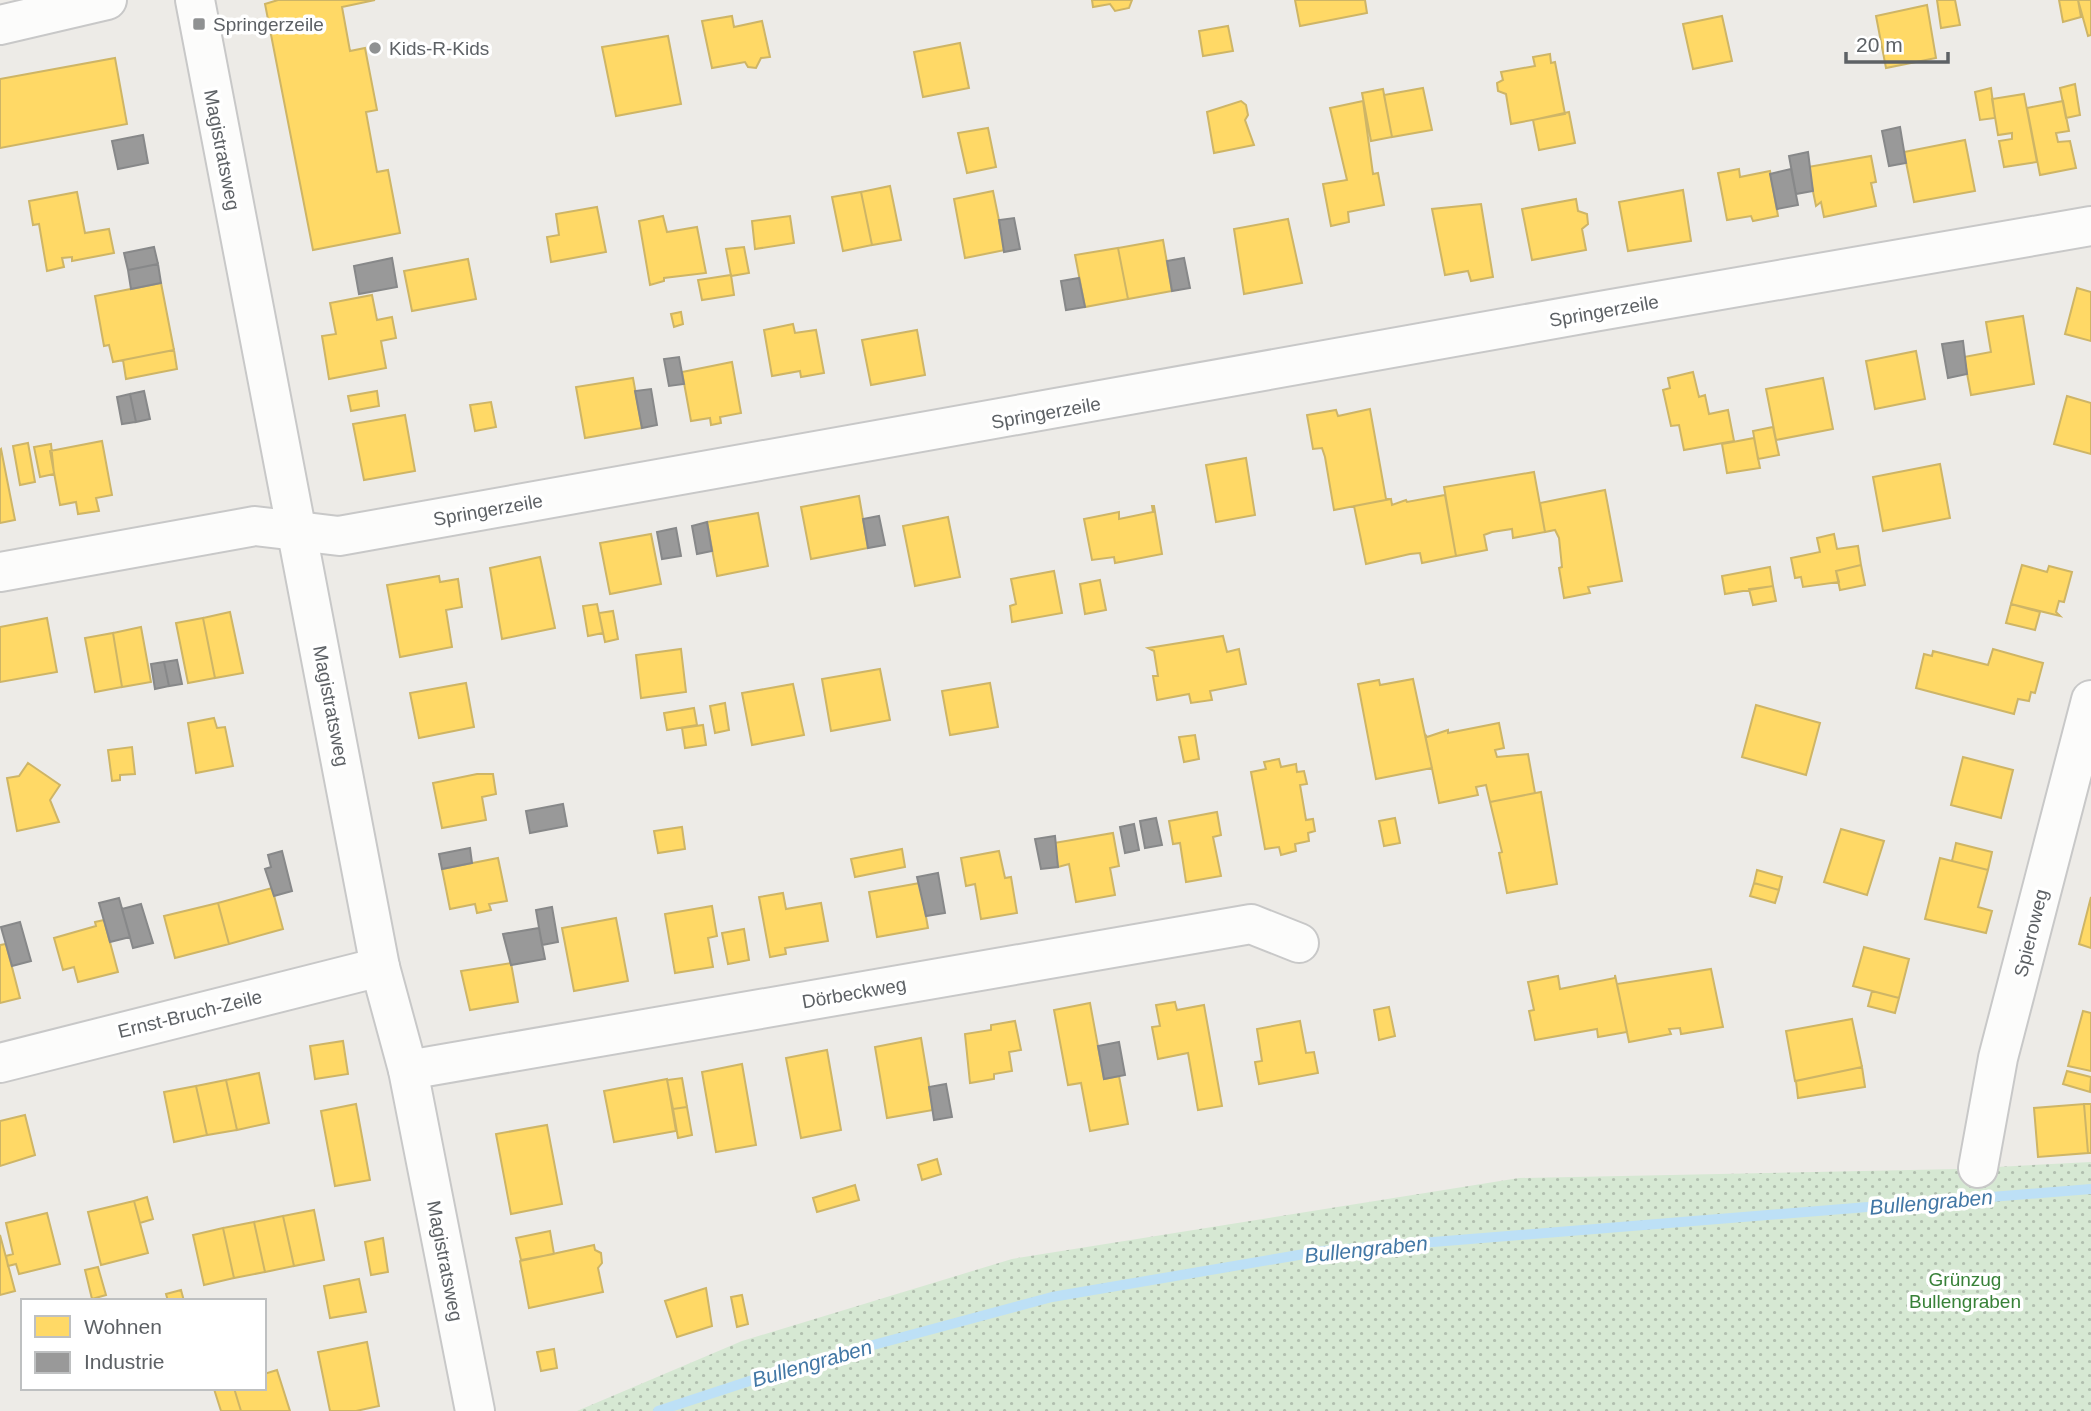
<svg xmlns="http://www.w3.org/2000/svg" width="2091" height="1411" font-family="Helvetica,sans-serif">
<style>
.grass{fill:url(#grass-dots)}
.homes{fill:#ffd966;stroke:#ceb566;stroke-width:2}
.industry{fill:#999;stroke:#878889;stroke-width:2}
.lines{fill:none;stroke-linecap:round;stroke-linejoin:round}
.stream{stroke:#bde0f6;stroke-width:10}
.minor-casing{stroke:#c8c8c8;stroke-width:42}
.tertiary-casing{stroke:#c8c8c8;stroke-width:42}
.minor{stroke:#fcfcfb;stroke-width:38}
.tertiary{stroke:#fcfcfb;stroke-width:38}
.poi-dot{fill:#8f9192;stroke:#fff;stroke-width:2.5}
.labels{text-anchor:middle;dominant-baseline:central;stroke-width:7;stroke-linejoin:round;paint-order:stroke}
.poi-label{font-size:19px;fill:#5d6165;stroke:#fff;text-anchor:start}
.street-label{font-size:19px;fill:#5d6165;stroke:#fff}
.park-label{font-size:19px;fill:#388138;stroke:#fff}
.water-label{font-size:21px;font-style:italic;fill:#4277a5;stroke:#fff}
</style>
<defs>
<pattern id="grass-dots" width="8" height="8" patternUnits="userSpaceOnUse" patternTransform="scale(1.75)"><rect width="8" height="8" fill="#d6e8d3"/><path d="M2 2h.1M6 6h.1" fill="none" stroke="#b1bfaf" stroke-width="1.8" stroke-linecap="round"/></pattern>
</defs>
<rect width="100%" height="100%" fill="#edebe7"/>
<!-- grass -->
<path class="grass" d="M2091,1162v249h-1514l165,-70 270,-82 507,-81 439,-9z"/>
<!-- homes -->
<path class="homes" d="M278,0h97l-33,7 8,44 15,-3 12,62 -11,2 11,60 11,-2 12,63 -87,17 -48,-246z
M1092,0h40l-3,8 -14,3 -5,-7 -17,3z
M1295,0h70l2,13 -67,13z
M1937,0h18l5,25 -19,3z
M2059,0h19l3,17 -18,5z
M2078,0h13v35l-3,1z
M1927,5l9,53 -50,10 -10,-52z
M732,16l2,11 28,-6 8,36 -9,1 -5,10 -8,-1 -3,-5 -33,6 -10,-47z
M1722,16l10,45 -39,8 -10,-45z
M1228,26l5,25 -30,5 -4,-25z
M668,36l13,68 -65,12 -14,-69z
M960,43l9,45 -46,9 -9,-45z
M1550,54l1,9 4,-1 10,52 -54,10 -5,-30 -8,-3 -1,-8 6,-3 -2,-8 34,-6 -2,-9z
M115,58l12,66 -127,24v-69z
M2075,84l5,31 -14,3 -6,-30z
M1423,88l9,42 -40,7 -8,-42z
M1991,88l4,30 -15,2 -5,-28z
M1383,89l9,48 -21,4 -9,-48z
M2024,94l13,68 -33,5 -5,-26 13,-2v-6l-14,2 -6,-36z
M1241,101l5,4 2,10 -3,5 9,25 -40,8 -7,-41z
M1363,101l10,73 5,-1 6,32 -36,7 1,10 -18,4 -8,-42 24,-4 -17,-72z
M2063,101l6,30 -13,2 2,9 12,-1 6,27 -36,7 -13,-67z
M1569,112l6,31 -36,7 -6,-30z
M988,128l8,39 -29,6 -9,-40z
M1965,140l10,51 -61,11 -10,-50z
M1871,156l5,26 -5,1 5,23 -52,11 -3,-15 -5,4 -8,-39z
M1739,169l1,8 30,-6 8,45 -25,5 -2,-5 -24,4 -9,-47z
M890,186l11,54 -29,5 -11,-53z
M1683,190l8,51 -63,10 -9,-49z
M993,191l12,59 -40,8 -11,-59z
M77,192l8,41 24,-4 5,24 -42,8v-4l-10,1 2,9 -17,4 -8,-47 -6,1 -4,-24z
M861,192l11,53 -29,6 -11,-54z
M1576,199l2,12 9,3 1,10 -6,5 4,21 -54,10 -10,-51z
M1481,204l12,73 -22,4 -3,-10 -23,4 -13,-66z
M597,207l9,45 -55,10 -4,-25 12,-2 -3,-21z
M663,216l4,16 30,-5 9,46 -42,5v3l-14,4 -11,-64z
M790,216l4,27 -39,6 -3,-28z
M1288,219l14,64 -58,11 -10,-65z
M1163,240l9,51 -44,8 -10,-51z
M744,247l5,26 -18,3 -5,-27z
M1118,248l10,51 -43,8 -10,-52z
M468,259l8,40 -64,12 -8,-40z
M731,275l3,20 -32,5 -4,-20z
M161,283l13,67 -61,12 -4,-17 -5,1 -9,-50z
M2077,288l14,4v49l-26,-7z
M372,295l5,25 15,-3 4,21 -15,3 5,27 -57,11 -7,-43 14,-2 -6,-31z
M681,312l2,12 -9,3 -3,-13z
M2023,316l11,68 -63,11 -7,-38 27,-5 -5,-30z
M793,324l2,9 21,-3 8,43 -23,4 -1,-6 -28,5 -8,-46z
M917,330l8,45 -54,10 -9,-45z
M174,350l3,19 -51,10 -3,-19z
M1916,351l9,48 -50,10 -9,-48z
M732,362l9,51 -21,4 1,6 -10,2 -1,-7 -19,3 -9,-49z
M1693,372l6,25 6,-2 4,19 19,-4 6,31 -50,9 -5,-25 -8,1 -8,-36 7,-2 -2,-10z
M633,378l9,50 -57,10 -9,-51z
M1823,378l10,51 -57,11 -10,-51z
M377,391l2,15 -28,5 -3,-15z
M2067,396l24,7v51l-37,-10z
M491,402l5,25 -21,4 -5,-26z
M1370,409l16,90h5l-57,11 -9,-53 -3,-9 -9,1 -6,-34 29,-5 2,6z
M405,415l10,56 -51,9 -11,-56z
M1773,427l6,28 -21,4 -5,-28z
M1754,438l6,30 -33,5 -5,-29z
M102,441l10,54 -16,3 3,13 -21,3 -2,-12 -16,3 -10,-54z
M28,443l7,39 -15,3 -7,-39z
M51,444l3,30 -14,3 -6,-30z
M1,449l14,71 -15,3v-73z
M1246,458l9,57 -39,7 -10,-57z
M1940,464l10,54 -67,13 -10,-54z
M1534,472l11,60 -32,6 -1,-9 -20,3 -8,3 3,15 -31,6 -12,-69z
M1605,490l17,91 -34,6 2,6 -26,5 -5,-30 3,-1 -3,-29 -4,-8 -10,2 -5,-29z
M1445,495l11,61 -34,7 -2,-10 -10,1 -44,10 -12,-58 37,-7 1,6 14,-5 1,2z
M859,496l9,52 -57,11 -10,-52z
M1152,506h2l8,48 -47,9 -1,-6 -22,3 -8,-41 35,-7v7l34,-7z
M758,513l10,53 -51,10 -10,-54z
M948,517l12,60 -45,9 -12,-60z
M651,534l10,50 -51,10 -10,-51z
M1834,534l3,15 21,-3 3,19 -25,6 3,11 -36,5 -2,-10 -6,1 -4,-20 29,-6 -3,-14z
M540,557l15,71 -53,11 -12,-71z
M1861,565l4,20 -25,5 -4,-19z
M2022,565l25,7 2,-6 23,6 -8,30 -5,-1 -3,11 4,4 -49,-12z
M1770,567l3,19 -48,8 -3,-18z
M1054,571l8,42 -50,9 -2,-16 6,-2 -5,-25z
M439,576l1,6 18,-3 4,28 -16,3 6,37 -52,10 -13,-72z
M1100,580l6,30 -21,4 -5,-30z
M1773,586l3,15 -23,4 -4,-16z
M597,604l6,29 -15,3 -5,-30z
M2011,604l29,8 -5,18 -29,-7z
M613,611l5,28 -13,3 -6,-29z
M230,612l13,61 -28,5 -12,-60z
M47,618l10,54 -57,10v-55z
M203,618l12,60 -27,5 -12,-60z
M141,627l10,55 -29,5 -9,-54z
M113,633l9,54 -27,5 -10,-54z
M1223,636l4,16 12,-3 7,35 -36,7 2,9 -21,3 -2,-9 -32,6 -4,-24h5l-4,-25 -6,-3z
M681,649l5,43 -45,6 -5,-43z
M1993,649l50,14 -8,30 -4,-1 -2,9 -11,-2 -4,15 -98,-26 8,-34 8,2 1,-5 55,14z
M880,669l10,51 -59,11 -9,-52z
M1413,679l19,89 -56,11 -18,-95 21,-4 1,5z
M466,683l8,44 -55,11 -9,-45z
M990,683l8,44 -48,8 -8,-44z
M793,684l11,51 -52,10 -10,-52z
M725,703l4,27 -14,3 -5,-27z
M1756,705l64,18 -14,52 -64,-18z
M694,708l3,17 -30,5 -3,-17z
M214,718l3,10 8,-1 8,39 -37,7 -8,-50z
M1499,723l5,25 -9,2 2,7 31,-3 7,39 -45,9 -4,-17 -10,2 2,8 -39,8 -14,-69 2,3 21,-7v3z
M703,725l3,20 -21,3 -3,-20z
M1195,735l4,24 -15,3 -5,-25z
M132,747l3,27 -15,1v5l-8,1 -4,-31z
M1963,757l50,13 -12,48 -50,-13z
M1279,759l2,8 15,-3 1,8 7,-1 3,13 -7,1 6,35 7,-1 2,12 -7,2 1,8 -14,3 1,7 -15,4 -2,-8 -14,2 -14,-77 15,-3 -2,-7z
M28,763l32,22 -10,15 9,22 -42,9 -10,-53 12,-2z
M477,774h16l3,20 -14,3 4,23 -44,8 -9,-45z
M1541,792l16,92 -50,9 -8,-40 3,-1 -12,-50z
M1217,812l4,23 -8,2 8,39 -35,6 -6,-39 -7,1 -4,-23z
M1395,818l5,25 -16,3 -5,-25z
M682,827l3,22 -27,4 -4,-22z
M1841,829l43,12 -17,54 -43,-13z
M1113,833l6,33 -9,2 5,27 -39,7 -7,-38 -11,3 -4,-24z
M1956,843l36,9 -4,18 -36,-9z
M902,849l3,18 -50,10 -4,-18z
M999,851l6,27 6,-1 6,36 -36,6 -6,-35 -9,2 -5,-28z
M498,858l9,43 -18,3 2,6 -14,3 -2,-9 -25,5 -8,-40z
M1940,858l48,12 -10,37 14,4 -6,22 -61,-14z
M1757,870l25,7 -3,13 -25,-7z
M920,883l8,45 -51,9 -8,-45z
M1754,883l25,7 -4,13 -25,-7z
M272,888l11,41 -54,15 -11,-41z
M783,893l3,16 35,-6 7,38 -43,7 1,6 -16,3 -11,-60z
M2091,897v51l-12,-4z
M218,903l11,41 -54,14 -11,-42z
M712,906l5,30 -9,2 5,29 -38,6 -10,-59z
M616,918l12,63 -54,10 -12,-63z
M104,920l14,52 -40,10 -4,-15 -11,3 -9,-32 42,-12 -1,-4z
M744,929l5,31 -21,4 -6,-31z
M6,944l14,54 -20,5v-58z
M1864,947l45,12 -10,39 -46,-12z
M511,963l7,39 -48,8 -9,-39z
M1711,969l12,58 -42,7 -1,-6 -11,1 2,5 -42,8 -12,-58z
M1615,975l12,57 -29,5 -1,-8 -62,11 -6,-29 5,-1 -6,-28 30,-6 2,13 55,-11z
M1872,991l27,7 -4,15 -27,-7z
M1175,1002l2,8 27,-5 18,101 -24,4 -10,-57 -30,6 -6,-32 8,-1 -4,-21z
M1090,1003l14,76 15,-3 9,48 -38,7 -9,-48 -13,2 -14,-75z
M1389,1007l6,29 -16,4 -5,-30z
M2083,1011l8,2v58l-23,-5z
M1852,1019l10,48 -67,14 -9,-50z
M1015,1021l6,29 -12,2 3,19 -18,3v5l-24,4 -5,-49 26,-4v-5z
M1300,1021l6,32 8,-1 4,21 -59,11 -4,-22 7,-1 -5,-32z
M921,1038l12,72 -46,8 -12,-71z
M343,1041l5,33 -33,5 -5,-33z
M827,1050l14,80 -40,8 -15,-80z
M742,1064l14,81 -40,7 -14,-80z
M1862,1067l3,20 -67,11 -2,-17z
M2067,1071l24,6 -1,15 -27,-8z
M259,1073l10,50 -32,7 -11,-50z
M682,1078l5,29 -14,2 -6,-29z
M667,1079l9,52 -62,11 -10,-51z
M226,1080l11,50 -30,5 -11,-49z
M196,1086l11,49 -33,7 -10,-50z
M356,1104l14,76 -35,6 -14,-75z
M2084,1104h7v49h-3z
M2084,1104l4,49 -50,4 -4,-49z
M687,1107l5,28 -14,3 -5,-29z
M25,1115l10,40 -35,11v-45z
M547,1125l15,79 -51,10 -15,-80z
M937,1159l4,15 -19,6 -4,-15z
M855,1185l4,15 -42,12 -4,-14z
M147,1197l6,22 -13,4 -6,-22z
M134,1201l14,52 -47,12 -13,-53z
M314,1210l10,50 -30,6 -11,-50z
M47,1213l13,51 -41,10 -3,-10 -8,2 -2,-10 7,-2 -7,-31z
M283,1216l11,50 -29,6 -11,-50z
M254,1222l11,50 -31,6 -11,-50z
M223,1228l11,50 -30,7 -11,-50z
M550,1231l4,23 -33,6 -5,-22z
M0,1235l15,56 -15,4z
M383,1238l5,34 -17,3 -6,-33z
M594,1245l1,5 6,3 1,10 -4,5 5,24 -74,16 -9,-47z
M98,1267l8,28 -14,4 -7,-29z
M359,1279l7,33 -36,6 -6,-32z
M706,1288l6,38 -35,11 -12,-36z
M181,1290l3,11h-16l-2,-7z
M742,1295l6,29 -11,3 -6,-30z
M367,1342l12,64 -23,5h-26l-12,-59z
M554,1349l3,19 -16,3 -4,-19z
M277,1370l13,41h-49l-7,-23h30v-14z
M234,1388l7,23h-20l-7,-22z"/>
<!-- industry -->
<path class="industry" d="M1900,127l6,36 -17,3 -7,-35z
M143,135l5,28 -30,6 -6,-28z
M1808,152l5,39 -17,3 -7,-38z
M1791,169l7,36 -21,4 -7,-35z
M1014,218l6,31 -16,3 -5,-32z
M154,247l4,17 -30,6 -4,-17z
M392,258l5,29 -38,7 -5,-28z
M1184,258l6,30 -18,3 -5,-30z
M158,264l3,19 -30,6 -3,-19z
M1079,278l6,29 -19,3 -5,-29z
M1963,341l4,33 -19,4 -6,-34z
M679,357l5,27 -15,2 -5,-27z
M651,389l6,36 -15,3 -7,-37z
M144,391l6,28 -14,3 -6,-28z
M130,394l6,28 -14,2 -5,-27z
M879,516l6,29 -17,3 -5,-29z
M707,522l5,29 -15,3 -5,-28z
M676,528l5,28 -19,3 -5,-27z
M177,660l5,24 -13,2 -5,-24z
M164,662l5,24 -14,3 -4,-25z
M563,804l4,22 -37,7 -4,-22z
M1156,818l6,27 -17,3 -5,-27z
M1134,824l5,26 -14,3 -5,-26z
M1055,836l3,31 -17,2 -6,-30z
M470,848l2,15 -30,6 -3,-15z
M282,851l10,40 -18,5 -9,-27 6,-2 -3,-12z
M938,873l7,40 -19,3 -9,-39z
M119,898l11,39 -20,5 -11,-39z
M141,904l12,39 -20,5 -11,-39z
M552,907l6,35 -16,3 -6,-35z
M20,922l11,39 -19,5 -11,-39z
M539,928l6,31 -34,6 -8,-31z
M1119,1042l6,33 -21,4 -6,-33z
M946,1084l6,33 -18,3 -5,-33z"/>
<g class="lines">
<!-- stream -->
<path class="stream" d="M658,1411l137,-45 257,-69 270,-46 769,-62"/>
<defs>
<path id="minor" d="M0,25l107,-25
M0,572l255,-46 84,10c584,-101 1167,-212 1752,-310
M0,1063l380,-96
M408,1070l843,-146 48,19
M1978,1168l20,-110 93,-358"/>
<path id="tertiary" d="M195,0l185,967 28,103 67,341"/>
</defs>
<!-- minor casing -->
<use href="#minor" class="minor-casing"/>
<!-- tertiary casing -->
<use href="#tertiary" class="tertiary-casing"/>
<!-- minor -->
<use href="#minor" class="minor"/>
<!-- tertiary -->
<use href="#tertiary" class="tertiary"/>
</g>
<!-- markers -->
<g class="poi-dot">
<rect x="192" y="17" width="14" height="14" rx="3.5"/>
<circle cx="375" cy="48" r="7"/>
</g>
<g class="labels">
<!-- poi labels -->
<g class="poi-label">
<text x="213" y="24">Springerzeile</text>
<text x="389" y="48">Kids-R-Kids</text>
</g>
<!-- street labels -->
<g class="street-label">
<text transform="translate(222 150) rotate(79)">Magistratsweg</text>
<text transform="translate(1604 311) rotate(-10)">Springerzeile</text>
<text transform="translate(1046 413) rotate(-10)">Springerzeile</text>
<text transform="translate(488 510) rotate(-10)">Springerzeile</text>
<text transform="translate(331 706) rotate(79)">Magistratsweg</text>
<text transform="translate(2031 933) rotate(-76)">Spieroweg</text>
<text transform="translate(854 993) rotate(-10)">Dörbeckweg</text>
<text transform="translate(190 1014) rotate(-14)">Ernst-Bruch-Zeile</text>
<text transform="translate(445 1261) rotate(79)">Magistratsweg</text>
</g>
<!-- park labels -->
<g class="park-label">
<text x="1965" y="1279">Grünzug<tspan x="1965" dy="22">Bullengraben</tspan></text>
</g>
<!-- water labels -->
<g class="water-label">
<text transform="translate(1931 1202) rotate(-5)">Bullengraben</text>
<text transform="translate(1366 1249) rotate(-6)">Bullengraben</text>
<text transform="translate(812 1363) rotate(-16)">Bullengraben</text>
</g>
</g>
<!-- legend -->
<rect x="21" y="1299" width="245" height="91" fill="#ffffff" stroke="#bec0c1" stroke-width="2"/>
<rect x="35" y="1316" width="35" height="21" fill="#ffd966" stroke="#bec0c1" stroke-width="2"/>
<text x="84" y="1334" font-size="21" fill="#5d6165">Wohnen</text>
<rect x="35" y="1352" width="35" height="21" fill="#999999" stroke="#bec0c1" stroke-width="2"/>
<text x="84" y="1369" font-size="21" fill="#5d6165">Industrie</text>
<!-- scale -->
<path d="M1846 52v10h102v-10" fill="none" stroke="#5d6165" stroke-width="3.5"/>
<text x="1856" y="52" font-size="21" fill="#5d6165" stroke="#ffffff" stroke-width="5" paint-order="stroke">20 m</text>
</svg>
